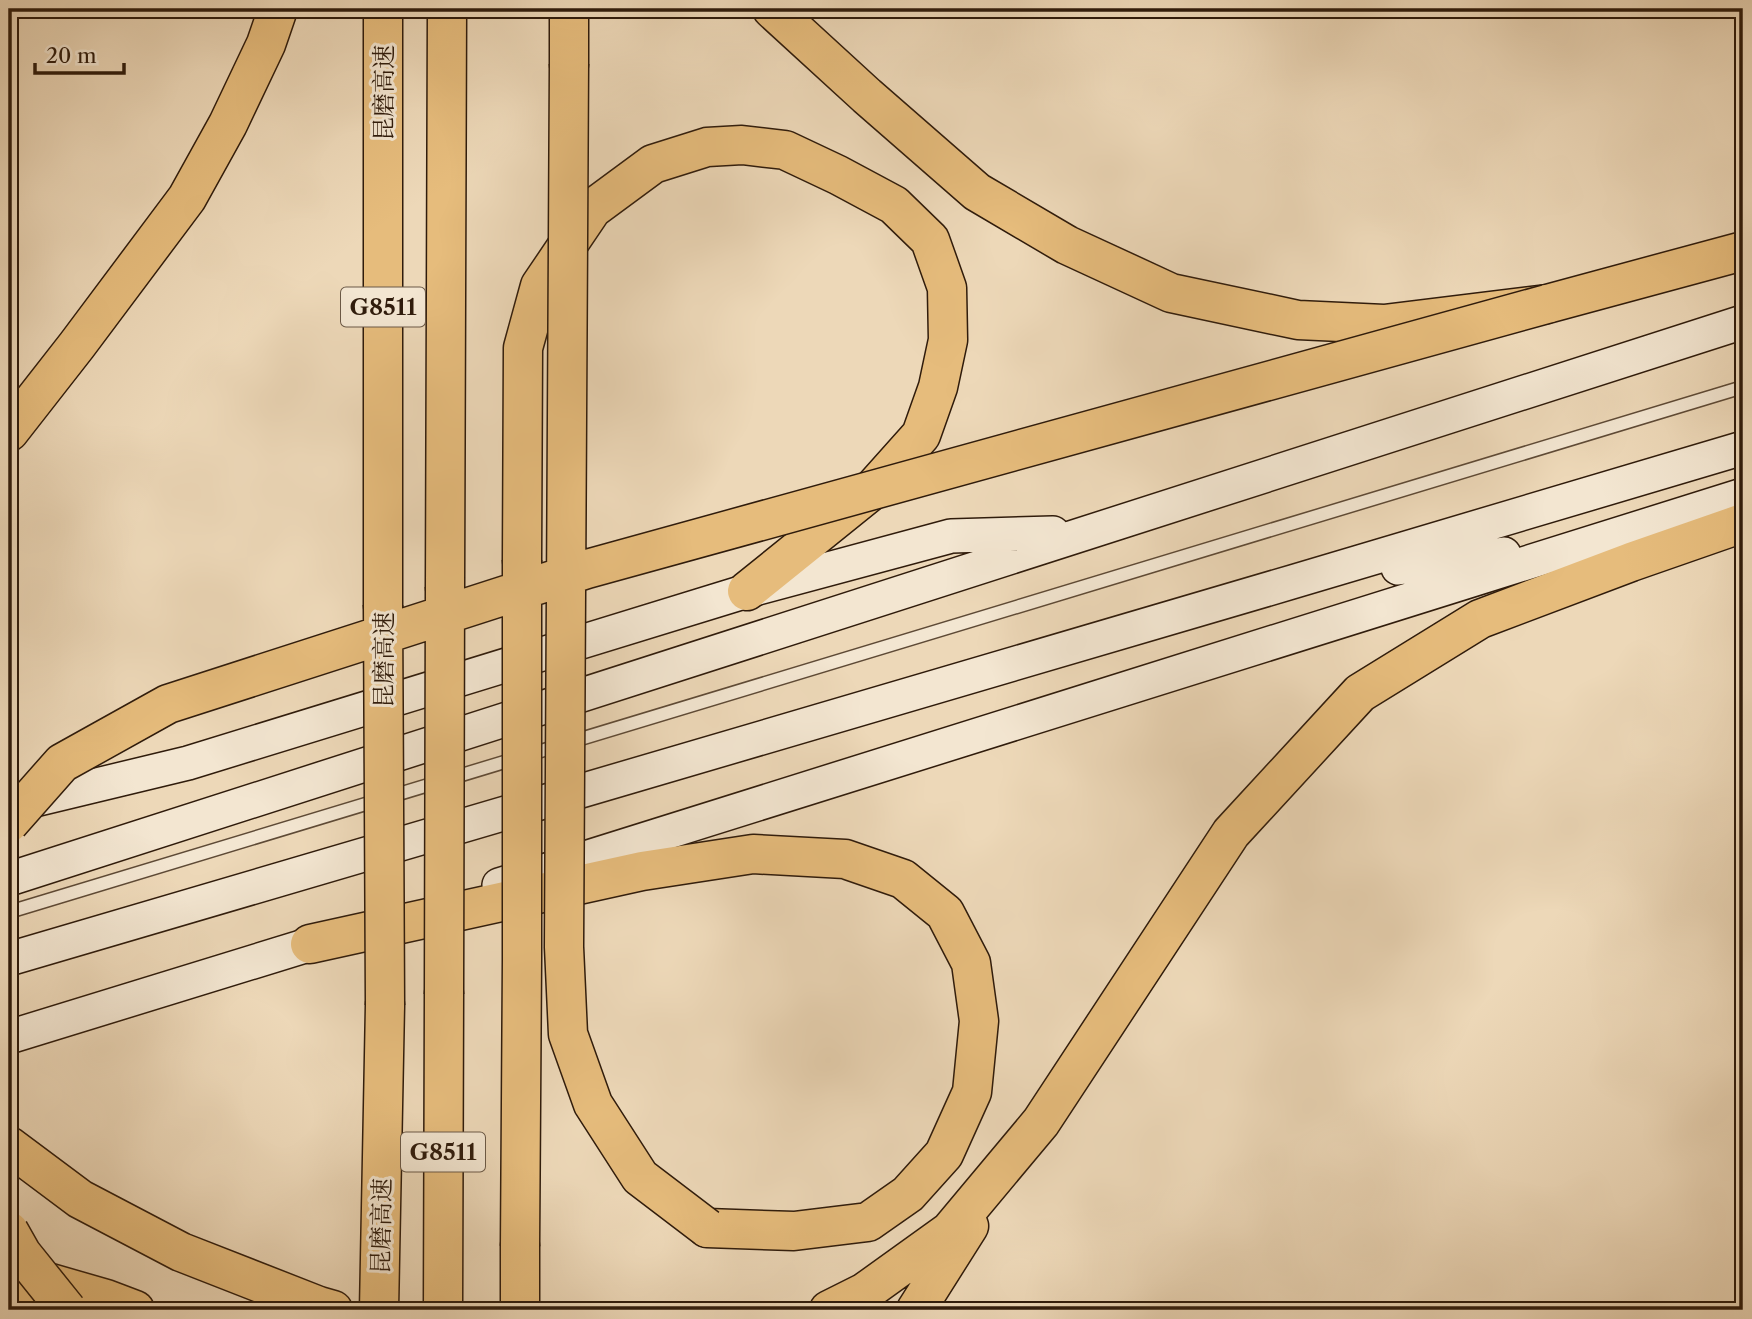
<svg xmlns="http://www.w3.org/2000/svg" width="1752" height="1319" font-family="'Libre Caslon Text','Noto Serif SC',serif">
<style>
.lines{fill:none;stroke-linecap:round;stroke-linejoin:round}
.service-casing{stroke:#5e4a36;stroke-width:15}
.secondary-casing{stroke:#2f1b0b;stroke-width:36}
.trunk-casing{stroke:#2f1b0b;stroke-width:41}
.motorway-casing{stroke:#2f1b0b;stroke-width:41}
.service{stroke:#f3e6d1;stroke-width:12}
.secondary{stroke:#f3e6d1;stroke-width:33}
.trunk{stroke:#e6bc7c;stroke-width:38}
.motorway{stroke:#e6bc7c;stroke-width:38}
.motorway-bridge-casing{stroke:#2f1b0b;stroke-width:41;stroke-linecap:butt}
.motorway-bridge{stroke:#e6bc7c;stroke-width:38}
.labels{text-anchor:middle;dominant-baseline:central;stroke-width:6;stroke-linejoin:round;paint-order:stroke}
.shield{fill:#f3e6d1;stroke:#6a5846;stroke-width:2}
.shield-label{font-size:23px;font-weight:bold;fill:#2f1b0b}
.street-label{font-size:24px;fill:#2f1b0b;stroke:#f3e6d1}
</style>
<rect width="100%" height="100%" fill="#edd8b8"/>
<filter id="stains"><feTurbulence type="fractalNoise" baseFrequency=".00286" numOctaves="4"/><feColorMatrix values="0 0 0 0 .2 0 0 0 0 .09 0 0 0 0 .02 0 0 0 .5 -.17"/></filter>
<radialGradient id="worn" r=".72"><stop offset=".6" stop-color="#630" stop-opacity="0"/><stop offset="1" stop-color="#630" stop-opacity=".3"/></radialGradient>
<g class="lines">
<defs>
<path id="service" d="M9,912l1734,-525"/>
<path id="secondary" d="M1398,568l106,-14
M18,804l170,-41 559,-172 204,-55 102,-3
M9,879l1734,-557
M499,885l1244,-390
M9,959l1283,-377 451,-134
M9,1037l325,-100"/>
<path id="trunk" d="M9,1271l97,28 29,11
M9,1305l15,5"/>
<path id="motorway" d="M383,9v596
M772,9l95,87 110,96 90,53 104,48 127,27 86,4 163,-20 196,-53
M569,64v-55
M9,432l68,-87 110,-147 41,-74 38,-80 12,-35
M522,560l1,-212 17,-62 52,-77 61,-45 54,-17 35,-2 43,5 53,25 56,30 36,35 17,48 1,52 -10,47 -17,48 -50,56 -124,100
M445,587l2,-578
M310,944l332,-73 111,-17 92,5 58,20 42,34 26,50 8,58 -7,71 -28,62 -36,40 -40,28 -74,9 -87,-3
M9,1146l71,53 101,53 138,54 14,4
M379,1310l6,-305
M443,1310l1,-316
M520,1310v-64
M829,1310l36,-18 85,-61 91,-109 190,-289 129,-140 120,-74 151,-57 112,-39
M916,1310l53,-84"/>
</defs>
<!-- service casing -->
<use href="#service" class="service-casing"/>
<!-- secondary casing -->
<use href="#secondary" class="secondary-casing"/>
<!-- trunk casing -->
<use href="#trunk" class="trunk-casing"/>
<!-- motorway casing -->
<use href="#motorway" class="motorway-casing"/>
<!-- service -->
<use href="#service" class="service"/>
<!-- secondary -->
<use href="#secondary" class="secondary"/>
<!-- trunk -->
<use href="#trunk" class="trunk"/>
<!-- motorway -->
<use href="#motorway" class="motorway"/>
<defs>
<path id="motorway-bridge" d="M569,64l-5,883 4,87 25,70 47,73 67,51
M383,605l2,400
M9,823l53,-60 106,-59 419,-135 960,-265
M444,994l1,-407
M9,1231l13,23 45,56
M520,1246l2,-286v-400"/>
</defs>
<!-- motorway-bridge casing -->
<use href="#motorway-bridge" class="motorway-bridge-casing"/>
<!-- motorway-bridge -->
<use href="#motorway-bridge" class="motorway-bridge"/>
</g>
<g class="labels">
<!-- shield labels -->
<g class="shield">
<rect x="341" y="287.5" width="84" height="39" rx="5"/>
<rect x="401" y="1132.5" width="84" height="39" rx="5"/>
</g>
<g class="shield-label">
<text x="383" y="307">G8511</text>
<text x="443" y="1152">G8511</text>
</g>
<!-- street labels -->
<g class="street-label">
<text transform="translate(383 93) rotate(-90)">昆磨高速</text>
<text transform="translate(383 660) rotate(-90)">昆磨高速</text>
<text transform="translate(381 1226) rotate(-89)">昆磨高速</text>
</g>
</g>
<!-- margin -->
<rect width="1752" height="1319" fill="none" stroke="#edd8b8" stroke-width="35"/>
<rect x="10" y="10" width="1731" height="1298" fill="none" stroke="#2f1b0b" stroke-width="3.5"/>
<rect x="18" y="18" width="1717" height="1284" fill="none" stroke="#2f1b0b" stroke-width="2"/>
<!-- scale -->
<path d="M35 63v10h89v-10" fill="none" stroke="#2f1b0b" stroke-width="3.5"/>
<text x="46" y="63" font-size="21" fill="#2f1b0b" stroke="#f3e6d1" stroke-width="5" paint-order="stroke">20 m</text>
<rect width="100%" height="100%" filter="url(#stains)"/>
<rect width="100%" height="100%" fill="url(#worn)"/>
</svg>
